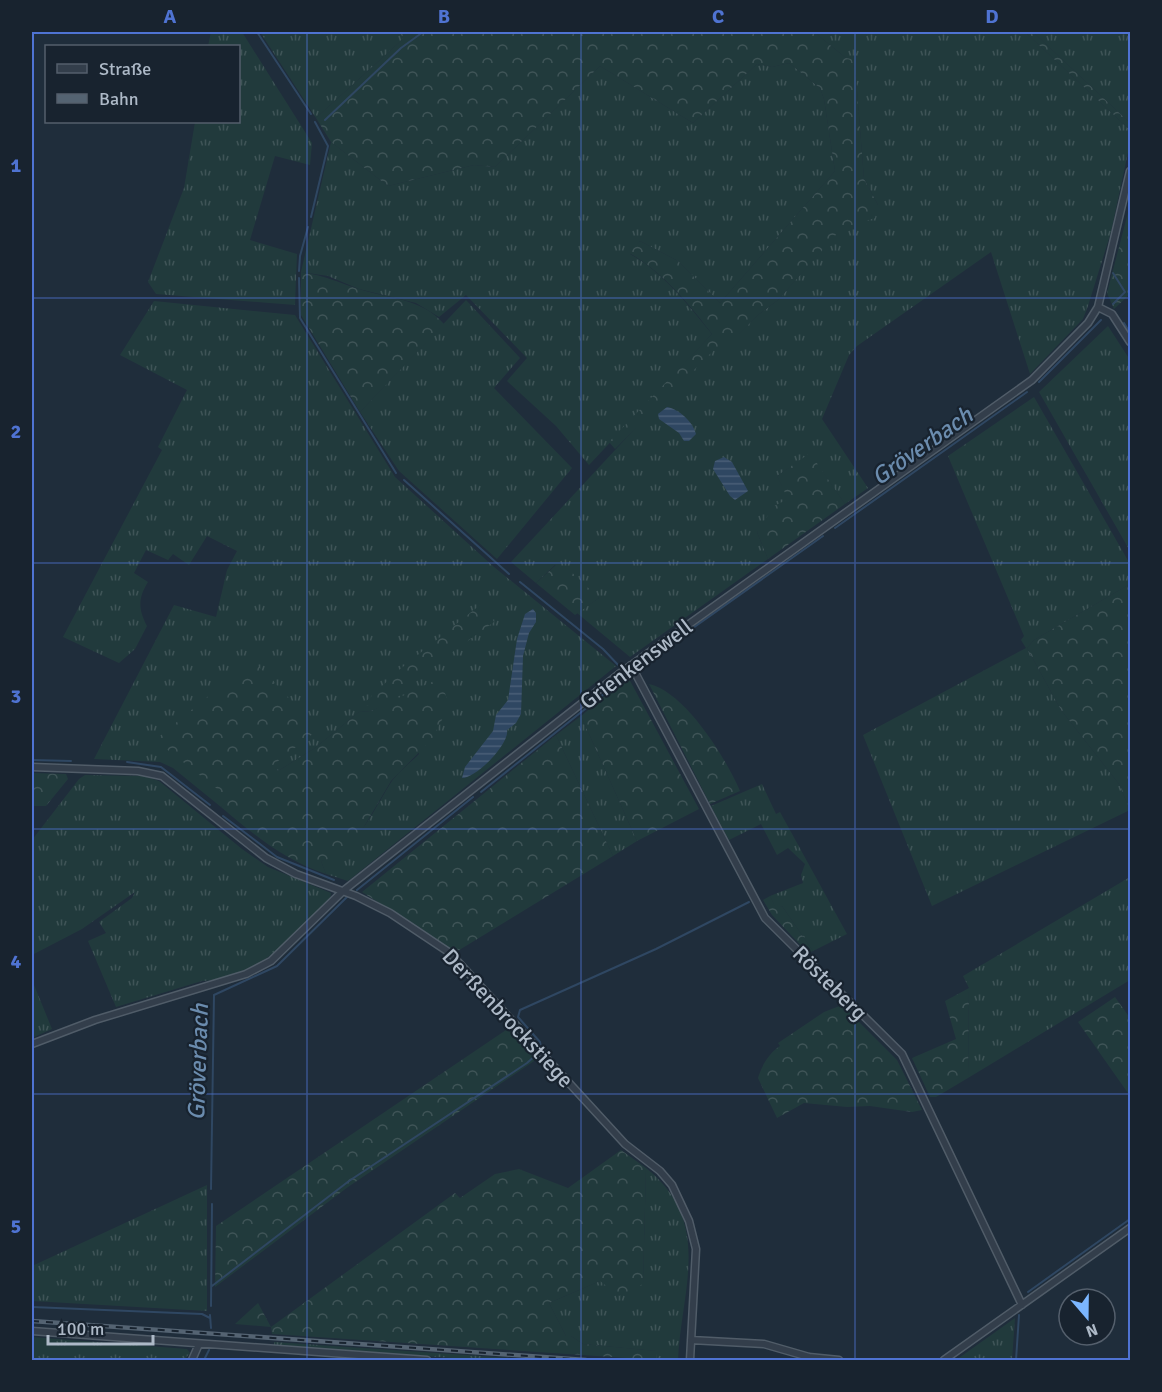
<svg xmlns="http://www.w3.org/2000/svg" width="1162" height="1392" font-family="Signika,sans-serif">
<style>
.grass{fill:url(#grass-tufts)}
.forest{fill:url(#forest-crowns)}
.water{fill:url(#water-rules)}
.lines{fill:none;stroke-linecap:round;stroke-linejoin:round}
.stream{stroke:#2f4762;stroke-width:2}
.minor-casing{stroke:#505c68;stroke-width:9}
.minor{stroke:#333e4b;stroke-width:6}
.rail-casing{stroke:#546372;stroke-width:4.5}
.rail{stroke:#18232f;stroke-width:2;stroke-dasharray:7;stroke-linecap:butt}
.grid{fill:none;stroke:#4f73d2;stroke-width:1.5;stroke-opacity:0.55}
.labels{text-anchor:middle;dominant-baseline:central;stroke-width:4.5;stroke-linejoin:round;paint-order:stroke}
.street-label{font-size:22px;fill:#adb9c7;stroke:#18232f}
.water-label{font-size:24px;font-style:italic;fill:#6b8cae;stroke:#18232f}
.neatline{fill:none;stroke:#4f73d2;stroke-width:2}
.grid-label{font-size:20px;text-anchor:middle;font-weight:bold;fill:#4f73d2}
</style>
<defs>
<pattern id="grass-tufts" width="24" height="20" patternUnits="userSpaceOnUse" patternTransform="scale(1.5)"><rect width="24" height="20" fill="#213a3c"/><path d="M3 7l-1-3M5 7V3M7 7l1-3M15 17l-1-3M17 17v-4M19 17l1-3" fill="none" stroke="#3f5457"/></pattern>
<pattern id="forest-crowns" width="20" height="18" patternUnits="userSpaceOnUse" patternTransform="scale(1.5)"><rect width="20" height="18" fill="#213a3c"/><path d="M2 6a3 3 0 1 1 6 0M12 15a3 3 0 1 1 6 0" fill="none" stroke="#3f5457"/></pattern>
<pattern id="water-rules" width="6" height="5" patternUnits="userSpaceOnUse" patternTransform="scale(1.5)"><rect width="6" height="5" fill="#2f4762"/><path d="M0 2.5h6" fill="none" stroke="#4a5f77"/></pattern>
</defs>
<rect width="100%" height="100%" fill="#1f2d3b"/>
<!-- grass -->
<path class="grass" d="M211,32h31l70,111 -2,22 -35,-9 -25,84 47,14 -2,51 -139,-11 -8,-12 36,-94 11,-66h43v-76h-30z
M260,32h140l3,7 -87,79z
M814,32h211l105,98v13l-19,89 -23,74 -5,13 -53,55 -39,-122 -134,94 -8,9 -27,64 46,69 -23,16 -35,-50 -33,22 12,23 -32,33 11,27 -138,98 -53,-44 22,-15 -44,-33 -19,18 -25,-21 132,-142 74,-74 4,5 37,-36 20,-15 64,-73 36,-22 -14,-26 -8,-101 -4,-18 -6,-2z
M1033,32h97v91z
M789,63l31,25 4,11 11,72 -115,132 -42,-42 -38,-20 -10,13c32,17 59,52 82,80l-123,131 -33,-39 -49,-45 20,-23 -61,-63 -27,22 -23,-14 -57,-14 -31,-13 -27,-4 30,-130 57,44 86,-21 21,2 105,-101 93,57 64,-59 15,3z
M466,300l54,58 -26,30 78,80 -75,91 -98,-88 -39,-59z
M154,301l141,14 100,162 99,90 122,99 -268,215 -22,-7 -5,-13c35,-10 51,-48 69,-77 7,-11 20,-21 29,-30l-24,-53 -24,10 -12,1 -44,36 -37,23 -5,-5 -52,41 -48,-39 -13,-6 -66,-3 80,-154 42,12 11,-47 10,-19 -30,-15 -18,29 -16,-11 -5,6 -22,-10 -12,23 14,9c-10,16 -10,27 -1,44l-12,23 -16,14 -56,-26 99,-187 -4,-3 29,-57 -67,-35z
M1108,326l22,34v191l-91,-159z
M1034,397l96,167v20l-96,56 -7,8 34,62 58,74 11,26 -198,96 -69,-171 163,-87 -5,-8 3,-4 -76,-180z
M581,716l56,125 -24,15 -57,-121z
M85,775l59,1 15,5 83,68 26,18 63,26 -1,6c-37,37 -71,80 -128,82l-86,26 -28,-66 18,-8 -7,-11 33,-24 3,-6 -53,37 -50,26v-115l47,-61z
M762,784l14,30 4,-2 67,122 -34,17 -31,-45 -6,3 -6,-13 33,-13 -2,-8 4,-11 -17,-16 -11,7 -16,-31 -32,16 -18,-34z
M1130,877v103l-162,98 1,-90 -6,-12z
M32,980l20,49 -20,9z
M646,1168c68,54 35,122 32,192h-22v-9l-73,-7 -12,-8h-5l-17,-33 51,-22 43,3z
M207,1185v126l-175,-10v-35z
M1015,1318l-3,42h-56z
M32,1337l155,12 3,4 -6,7h-152z
M274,1342l264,18h-58l-206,-15z"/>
<!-- forest -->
<path class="forest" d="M400,32h414l32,26 6,1 4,19 8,101 14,26 -3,13 -33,10 -64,72 -20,15 -37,37 -4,-5 -102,102 -6,-7 103,-108c-22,-29 -50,-63 -83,-81l11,-12 38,20 42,42 115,-132 -11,-72 -4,-11 -31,-25 -17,4 -15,-3 -64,59 -93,-57 -105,101 -21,-2 -86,21 -57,-44 -15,-24 87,-79z
M1025,32h8l97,91v7z
M1130,205v89l-16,15 -7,-16z
M301,272c25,4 36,10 58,17 30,10 63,9 85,35l-84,88 -59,-97z
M810,453l35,51 -77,55 -11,-27 17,-26 14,-7 -11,-23z
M556,565l10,2 33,31 -24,17 -39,-32z
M1130,584v226l-11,-26 -58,-74 -34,-62 7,-8z
M480,605l8,5 6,12 -115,83 -18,1 38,-36z
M252,660l67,69 -46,36 5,6 37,-23 44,-36 12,-1 63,-30 11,12 4,13 -17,33 -41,42 -36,61 -19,15 -15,4 5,13c-42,-14 -72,-39 -105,-67l9,-8 -75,-59z
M628,677l71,132 -62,32 -56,-125z
M649,684c36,8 77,74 91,107l-30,13z
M556,735l57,121 -157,96 -94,-60z
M32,773l34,1 2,5 -22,27h-14z
M770,896l6,12 6,-2 31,45 -5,2 -36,-38 -9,-15z
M969,988l-1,90 -32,19h-6l-18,-39 44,-19 -11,-38z
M1115,997l15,21v78l-52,-74z
M842,1005l55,55 25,50 -10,2 -42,-6 -23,1 -43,-4 -27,15 -19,-40c4,-13 11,-25 22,-32l-2,-3 46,-31z
M509,1028l28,31 -189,128 -133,100 1,-61z
M621,1150l25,18 -3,116 -24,12 -19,-15 -51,22 17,33h5l12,8 74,7 -1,9 -384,-26 -1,-7 -36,-3 23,-21 13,24 184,-134 5,5 35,-24 24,-5 49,19z"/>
<!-- water -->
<path class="water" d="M667,407c12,2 26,15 29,27l-7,7h-5l-5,-8 -20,-14 -1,-5z
M724,457l8,5 16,29 -13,9 -5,-4 -17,-27 2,-8z
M533,609l3,4v9l-7,11 -6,23 -2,58 -5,9 -9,7c3,13 -30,48 -45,48l3,-11 28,-36 3,-16 12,-15 9,-61 8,-25z"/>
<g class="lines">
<!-- stream -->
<path class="stream" d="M257,32l54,82
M325,120l76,-72 22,-16
M311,217l17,-71 -13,-24
M299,271l1,-15 8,-29
M1113,273l12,19 -12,12
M299,278l1,40 96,155
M1124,323l6,10
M1039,382l62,-62
M404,480l105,94
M835,528l192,-136
M520,582l83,67 17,18
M642,664l181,-128
M32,760l39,1
M127,762l34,5 49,38
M481,792l148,-118
M223,816l54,41 57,23
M357,890l116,-93
M541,1047l-1,-5 -22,-25 2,-7 136,-61 93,-47
M211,1189l3,-194 63,-29 70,-69
M212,1286l137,-105 178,-118 9,-8
M1028,1292l102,-73
M211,1306l1,-102
M32,1307l170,7 8,4
M210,1315l1,13
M204,1360l5,-10
M1016,1360l3,-45"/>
<defs>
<path id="minor" d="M1098,307l14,7 18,28
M631,665l134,253 137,136 120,251
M32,767l106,4 24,5 104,82 30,16 60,22 34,17 60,40 175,191 35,27 12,14 17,36 7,28 -6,111
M32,1044l63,-24 151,-46 25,-13 72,-70 276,-217 413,-294 56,-57 10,-16 32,-136
M32,1331l395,29
M691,1340l73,4 45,13 30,3
M192,1360l7,-16
M944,1360l186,-132"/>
</defs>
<!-- minor casing -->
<use href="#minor" class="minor-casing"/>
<!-- minor -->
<use href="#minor" class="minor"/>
<defs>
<path id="rail" d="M32,1321l554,39"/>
</defs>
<!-- rail casing -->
<use href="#rail" class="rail-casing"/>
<!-- rail -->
<use href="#rail" class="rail"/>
</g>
<!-- grid -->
<path class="grid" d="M307,32v1328M581,32v1328M855,32v1328M32,298h1098M32,563h1098M32,829h1098M32,1094h1098"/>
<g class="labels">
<!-- street labels -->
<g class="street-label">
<text transform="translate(636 664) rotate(-37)">Grienkenswell</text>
<text transform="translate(830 983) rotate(45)">Rösteberg</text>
<text transform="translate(508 1018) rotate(47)">Derßenbrockstiege</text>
</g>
<!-- water labels -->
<g class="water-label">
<text transform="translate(922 446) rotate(-35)">Gröverbach</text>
<text transform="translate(198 1062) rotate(-88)">Gröverbach</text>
</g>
</g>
<!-- border -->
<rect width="1162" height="1392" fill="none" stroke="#18232f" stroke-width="66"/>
<!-- legend -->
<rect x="45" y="45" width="195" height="78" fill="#18232f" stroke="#545f6c" stroke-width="1.5"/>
<rect x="57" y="64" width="30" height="9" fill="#333e4b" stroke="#545f6c" stroke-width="1.5"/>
<text x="99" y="75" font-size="18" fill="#adb9c7">Straße</text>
<rect x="57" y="94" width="30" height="9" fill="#546372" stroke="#545f6c" stroke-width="1.5"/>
<text x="99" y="105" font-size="18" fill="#adb9c7">Bahn</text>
<!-- north arrow -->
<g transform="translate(1087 1317) rotate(160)"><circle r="28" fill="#18232f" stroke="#545f6c" stroke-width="1.5"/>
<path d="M0-4.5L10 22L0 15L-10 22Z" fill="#7bb6ff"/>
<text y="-9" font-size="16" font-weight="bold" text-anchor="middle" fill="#adb9c7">N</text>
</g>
<!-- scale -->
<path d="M48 1335v9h105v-9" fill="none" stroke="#adb9c7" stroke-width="3"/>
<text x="57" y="1335" font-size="18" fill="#adb9c7" stroke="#18232f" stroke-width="4.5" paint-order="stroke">100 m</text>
<rect x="33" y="33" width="1096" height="1326" class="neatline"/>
<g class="grid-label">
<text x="170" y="23">A</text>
<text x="444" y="23">B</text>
<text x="718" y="23">C</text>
<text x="992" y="23">D</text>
<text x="16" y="172">1</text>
<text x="16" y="438">2</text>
<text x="16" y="703">3</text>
<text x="16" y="968">4</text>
<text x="16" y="1233">5</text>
</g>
</svg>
